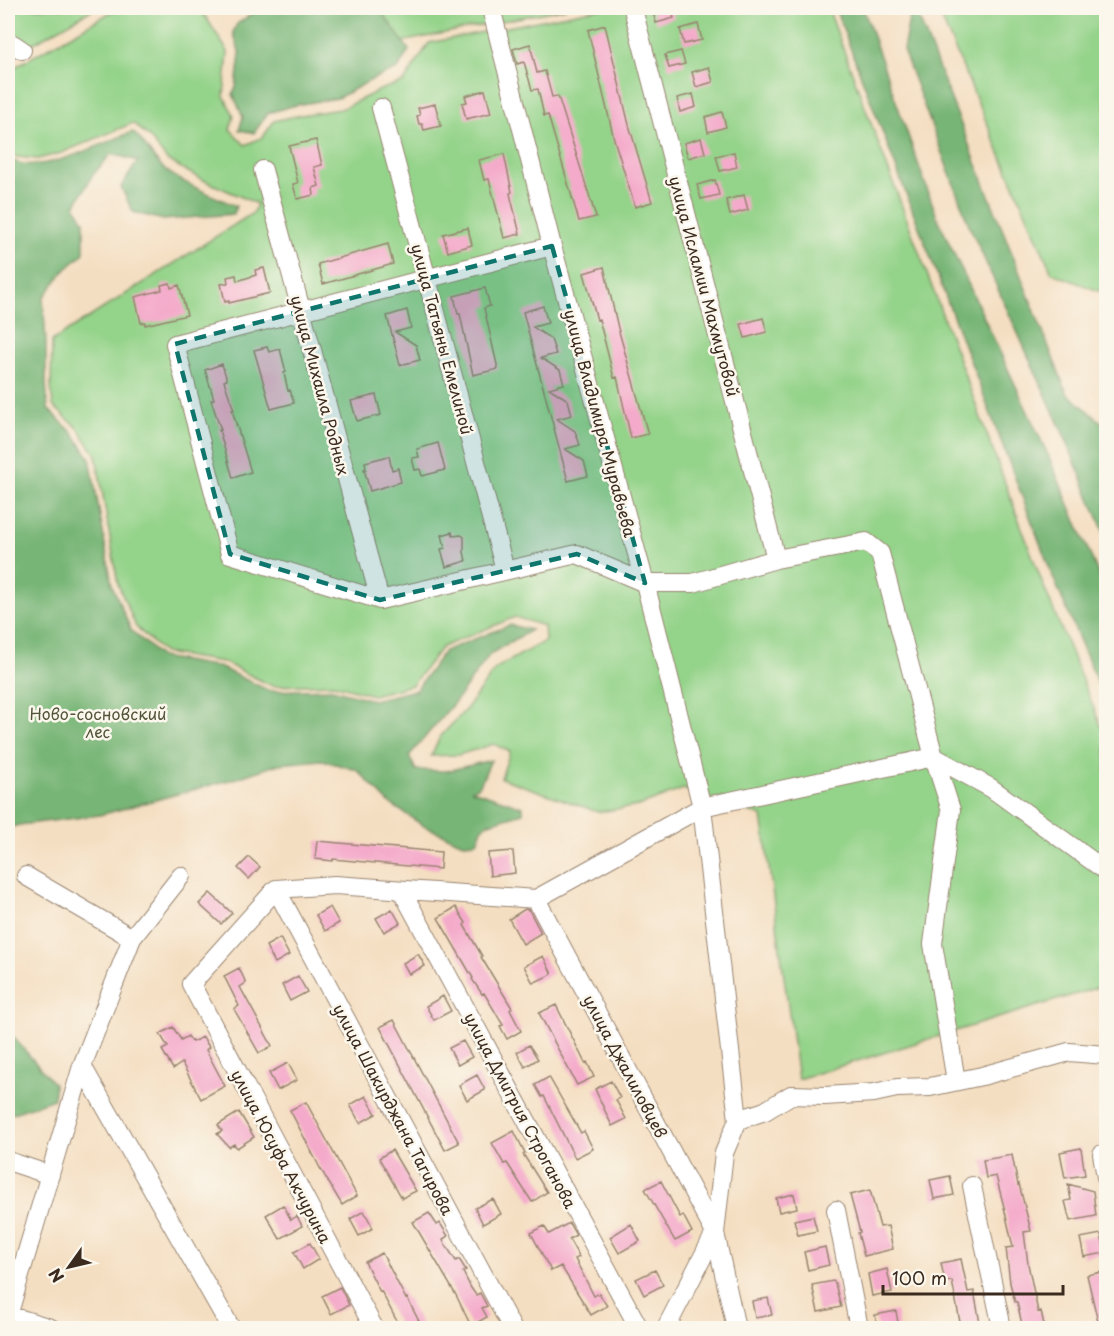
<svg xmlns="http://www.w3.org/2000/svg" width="1114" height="1336" font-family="'Playpen Sans',sans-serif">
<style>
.green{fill:#94d38a;stroke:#687e54;stroke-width:1.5}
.forest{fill:#77b576;stroke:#59704a;stroke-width:1.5}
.building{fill:#f4aaca}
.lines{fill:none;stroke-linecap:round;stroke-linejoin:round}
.minor-casing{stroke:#988470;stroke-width:20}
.minor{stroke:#fff;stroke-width:18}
.marked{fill:#0f766e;fill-opacity:0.2;stroke:#0f766e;stroke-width:4.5;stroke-dasharray:12 8;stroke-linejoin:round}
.labels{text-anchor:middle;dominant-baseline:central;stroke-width:5;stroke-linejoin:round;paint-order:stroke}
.street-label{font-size:16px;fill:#3b2a1e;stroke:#fbf7ec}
.park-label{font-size:16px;fill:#515439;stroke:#fbf7ec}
</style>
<rect width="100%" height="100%" fill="#fbf7ec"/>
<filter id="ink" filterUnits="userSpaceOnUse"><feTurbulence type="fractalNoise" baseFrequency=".0167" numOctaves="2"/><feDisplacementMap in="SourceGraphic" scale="12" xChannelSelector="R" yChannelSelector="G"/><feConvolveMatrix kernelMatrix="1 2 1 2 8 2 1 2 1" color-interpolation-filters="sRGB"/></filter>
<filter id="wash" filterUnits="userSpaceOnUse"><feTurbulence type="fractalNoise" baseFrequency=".008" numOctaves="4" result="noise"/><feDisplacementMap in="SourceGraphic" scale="24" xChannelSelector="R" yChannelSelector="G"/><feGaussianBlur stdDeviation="1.35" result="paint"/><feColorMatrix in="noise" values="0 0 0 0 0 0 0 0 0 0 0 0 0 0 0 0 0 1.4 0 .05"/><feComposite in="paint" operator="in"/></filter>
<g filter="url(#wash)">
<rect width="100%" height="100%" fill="#f4dec1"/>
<!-- green -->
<path class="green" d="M8,8h87l-87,50z
M118,8h82l28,44 -4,44 10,20 -4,13 15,16 18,-8 11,-16 26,-6 41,-6 41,-20 22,-7 25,-39 172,-35h227l214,574 64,156v247l-308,94 -36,-263 -79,-27 -44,17 -41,6 -97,-34 9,-26 -16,-8 -36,11 -27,1 9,-19 27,-29 29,-40 49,-27 -1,-15 -29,-9 -73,30 -30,38 -39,10 -39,-11 -62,2 -49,-24 -59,-9 -28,-26 -18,-43 -22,-129 -18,-27 -25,-22 -2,-20 1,-45 201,-128 4,-9 -58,-26 -32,-18 -17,-22 -17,-15 -72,30 -23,6 -21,-2 -9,-6v-80z
M379,8h187l-169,35z
M937,8h169v286l-54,-21z"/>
<!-- forest -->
<path class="forest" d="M261,8h118l30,42 -11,19 -23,9 -37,20 -42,7 -28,8 -14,20 -15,-3 4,-13 -10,-23 3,-7 4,-33 -7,-22 4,-8z
M835,8h28l74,209 111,238 58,137v111l-53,-126z
M911,8h4l152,385 39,33v111l-40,-97 -97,-215 -66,-175z
M133,132c11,10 17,22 27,33 14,15 56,32 76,41l-2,8 -71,6 -30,-8 -12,-25 17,-26 -27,-7 -19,22 -17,30 9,15v32l-19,17 -22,28 3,43v42l2,26 24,23 18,26 22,127 19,45 30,27 58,10 51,24 62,-2 41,11 43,-10 28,-39 66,-26 21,5 -41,24 -32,44 -49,58 7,14 31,1 44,-11 -11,25 -8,5 51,17v6l-34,10 -6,4 -6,15 -14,1 -39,-17 -35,-23 -32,-33 -36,-10 -42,4 -42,14 -137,37 -81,10 -11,3v-670c30,21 92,-15 125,-26z
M8,1031l46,53v15l-46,16z"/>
<g id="blocks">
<!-- building -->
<path class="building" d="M652,8h19l3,10 -18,5z
M698,24l4,16 -18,4 -4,-15z
M605,25l24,100 23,77 -17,5 -21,-68 -26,-109z
M530,44l7,29 8,-2 7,26 6,-1 38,121 -17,4 -31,-106 -4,1 -6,-27 -6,1 -8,-28 -7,2 -4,-15z
M681,51l4,13 -16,4 -4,-13z
M709,67l4,15 -17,5 -4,-15z
M485,90l6,23 -25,6 -4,-16 5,-1 -2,-6z
M693,94l3,13 -16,5 -3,-14z
M435,104l6,22 -17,4 -2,-6h-3l-2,-8 3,-1 -2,-7z
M722,112l4,15 -18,5 -3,-15z
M701,138l4,15 -17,5 -4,-15z
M316,140l6,25 -8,2 5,19 -6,2 1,7 -17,4 -4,-15 5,-1 -9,-37z
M734,152l3,15 -17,4 -4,-15z
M504,154l8,38 -2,1 1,5 9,36 -16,4 -15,-59 -5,1 -5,-20z
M715,180l4,15 -18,4 -4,-14z
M744,195l4,15 -18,5 -4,-15z
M468,228l4,17 -24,7 -5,-18z
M388,244l5,20 -70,20 -5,-20z
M604,267l14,61 30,106 -17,4 -14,-61 -3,1 -15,-59 -2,1 -13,-47z
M264,268l6,25 -41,10v-2l-4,1 -4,-18 7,-1 -1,-6 9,-2 1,6 19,-6 -1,-5z
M170,283l1,5 8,-3 8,30 -42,10v-3l-4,1 -6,-26 27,-7 -1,-5z
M485,288l5,18 -6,2 14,61 -25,6 -13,-61h-2l-4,-18z
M543,306l5,17 -15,4 18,12 5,15 -15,4 19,12 4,14 -15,4 19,12 4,15 -15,4 18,12 5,14 -15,4 19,12 4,15 -20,5 -45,-169z
M407,310l4,18 -16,4 21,13 4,15 -20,5 -13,-49z
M763,318l4,14 -22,6 -4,-14z
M267,347l2,5 11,-3 6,23 -2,1 4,18 2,-1 4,13 -23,6 -17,-59z
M222,364l5,16 -3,1 10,29h-2l19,62 -18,6 -14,-48h2l-10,-30 3,-1 -9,-29z
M376,395l5,20 -24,6 -6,-20z
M438,443l7,27 -23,6 -2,-7 -5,1 -3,-12 7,-1 -2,-8z
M389,456l3,14 6,-2 3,14 -31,9 -6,-22h2l-1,-7z
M452,532l1,4 8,-1 3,2v15l2,9 -20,6 -5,-18 4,-1 -3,-13z
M317,841l124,11 -1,17 -107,-10v2l-18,-2z
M513,851l2,22 -25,3 -2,-23z
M249,857l11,10 -11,12 -11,-11z
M210,893l22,20 -11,11 -22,-20z
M330,907l9,16 -14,8 -9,-16z
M456,907l10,16 -2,2 18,31 -1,1 31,51 -2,2 11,21 -14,8 -7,-13 3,-1 -19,-32 -2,1 -10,-15 1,-1 -35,-60z
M392,909l8,14 -16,9 -8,-14z
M525,909l4,1 12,23 -18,11 -14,-25z
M280,938l9,17 -14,8 -9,-17z
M418,954l7,12 -16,8 -6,-11z
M543,956l9,18 -19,9 -9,-17z
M239,968l7,15 -6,4 32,59 -13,7 -25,-44 5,-3 -15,-30z
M298,976l9,16 -17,9 -8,-16z
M443,996l8,15 -17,9 -8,-14z
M556,1005l29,58 2,-1 7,15 -17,8 -38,-72z
M394,1020l65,123 -14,7 -65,-123z
M173,1027l8,13 7,-4 4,6 11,-5 6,10 -3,3 19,36 -24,13 -19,-36 -9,6 -11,-19 6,-3 -8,-13z
M463,1041l9,16 -14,8 -9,-17z
M529,1045l9,14 -13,8 -8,-15z
M288,1063l9,17 -19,10 -9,-17z
M477,1075l8,15 -18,10 -8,-15z
M549,1077l32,56 3,-2 9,18 -18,9 -31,-62 -2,1 -7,-12z
M611,1081l9,17 -4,2 10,19 -14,7 -17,-37z
M366,1096l10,18 -16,9 -10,-18z
M306,1102l51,94 -15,9 -22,-37 -30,-58z
M239,1112l15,25 -17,11 -3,-4 -5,3 -12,-13 5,-3 -4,-6z
M514,1131l11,22 -2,1 24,38 -15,10 -25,-39 -3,1 -12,-21z
M1081,1148l4,27 -20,3 -5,-26z
M392,1150l24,41 -14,7 -23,-40z
M1012,1155l6,30 1,-1 12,47 -7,1 4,32 10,48 3,-1 4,18h-22l-6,-27h-2l-5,-19 -4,-35 7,-1 -9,-40 -8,-31 -10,2 -3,-18z
M950,1176l4,19 -20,4 -4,-19z
M661,1181l19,36 3,-2 9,17 -17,9 -30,-52z
M1068,1184l25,7 3,25 -26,5 -5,-20 6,-1z
M870,1190l10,37 8,-1 5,23 -29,7 -6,-23 2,-1 -10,-37z
M794,1194l3,14 -18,4 -3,-14z
M493,1199l8,15 -18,10 -8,-16z
M283,1205l8,15 6,-4 5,10 -22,13 -14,-24z
M364,1211l9,17 -14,8 -9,-17z
M429,1213l8,12 3,-2 8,13 -5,3 2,5 11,17 3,-2 7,11 -3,2 8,16 5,7 4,-2 7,13 -5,2 5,9 -16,9 -15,-31 -43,-73z
M813,1216l4,15 -19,4 -4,-15z
M569,1223l7,12 -7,4 10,18 -4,2 19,37 5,-3 8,13 -16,9 -30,-49 -10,5 -20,-38 13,-7 5,8z
M631,1224l9,17 -21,12 -9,-16z
M1101,1234l4,19 -21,4 -4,-19z
M310,1243l9,16 -16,10 -9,-17z
M825,1247l4,18 -21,5 -4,-18z
M382,1253l24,46 1,-1 16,31h-22l-20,-38 -1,1 -15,-30z
M961,1259l7,33 6,-1 6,32 -19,4 -9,-46 -7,1 -4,-19z
M887,1269l5,23 -20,4 -4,-22z
M655,1270l8,15 -19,10 -8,-16z
M1107,1271v49l-9,2 -11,-47z
M833,1281l2,2 6,24 -23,5 -6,-27z
M340,1287l9,18 -18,9 -9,-18z
M768,1298l4,17 -17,3 -3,-17z
M896,1311l3,18h-21l-3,-14z"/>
</g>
</g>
<g filter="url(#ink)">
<use href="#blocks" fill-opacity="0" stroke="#988470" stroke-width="1.5"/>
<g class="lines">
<defs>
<path id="minor" d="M491,8l61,238 93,337 57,224 36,313 -14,33 -9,80
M634,13l142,546
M8,48l5,-4 9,6
M381,108l124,462
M263,170l117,430
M380,600l197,-46 68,29h48l83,-24 90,-17 14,11 54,204 17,53 -18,134 23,137
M380,600l-150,-46 -55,-210 377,-98
M26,876l106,62
M276,889l236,439
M402,891l237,437
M536,899l179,334
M82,1066l149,262
M738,1120l27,-9 26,-16 34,1 49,-3 23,-5 33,-1 52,-11 87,-24 37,3
M1102,1154l4,23
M8,1161l42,14
M972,1186l30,142
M836,1210l23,118
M8,1315l43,13
M8,1316l74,-250 50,-128 49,-62
M374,1328l-183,-344 85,-95 59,-4 201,14 166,-92 232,-50 57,31 115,83
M666,1328l49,-95 21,95"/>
</defs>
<!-- minor casing -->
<use href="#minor" class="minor-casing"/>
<!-- minor -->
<use href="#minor" class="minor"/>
</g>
</g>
<!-- marked area -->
<path class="marked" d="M552,246l93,337 -68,-29 -197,46 -150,-46 -55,-210z"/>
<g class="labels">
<!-- street labels -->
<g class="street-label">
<text transform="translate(705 286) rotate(75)">улица Исламии Махмутовой</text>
<text transform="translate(443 339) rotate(75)">улица Татьяны Емелиной</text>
<text transform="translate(321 385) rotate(75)">улица Михаила Родных</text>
<text transform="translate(601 423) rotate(75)">улица Владимира Муравьева</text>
<text transform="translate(626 1066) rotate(62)">улица Джалиловцев</text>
<text transform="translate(394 1109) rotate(62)">улица Шакирджана Тагирова</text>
<text transform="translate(521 1110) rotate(62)">улица Дмитрия Строганова</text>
<text transform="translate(282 1156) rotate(62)">улица Юсуфа Акчурина</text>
</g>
<!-- park labels -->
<g class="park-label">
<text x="98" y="713">Ново-сосновский<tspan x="98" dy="18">лес</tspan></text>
</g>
</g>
<!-- margin -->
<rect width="1114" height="1336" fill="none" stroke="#fbf7ec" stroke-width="30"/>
<!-- north arrow -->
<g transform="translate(69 1267) rotate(236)" stroke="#fbf7ec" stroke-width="4.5" paint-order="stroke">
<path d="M0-4.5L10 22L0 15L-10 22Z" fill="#3b2a1e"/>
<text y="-9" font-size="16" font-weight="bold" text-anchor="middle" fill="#3b2a1e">N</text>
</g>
<!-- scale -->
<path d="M883 1285v9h180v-9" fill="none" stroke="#3b2a1e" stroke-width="3"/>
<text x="892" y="1285" font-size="18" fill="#3b2a1e" stroke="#fbf7ec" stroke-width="4.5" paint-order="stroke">100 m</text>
</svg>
